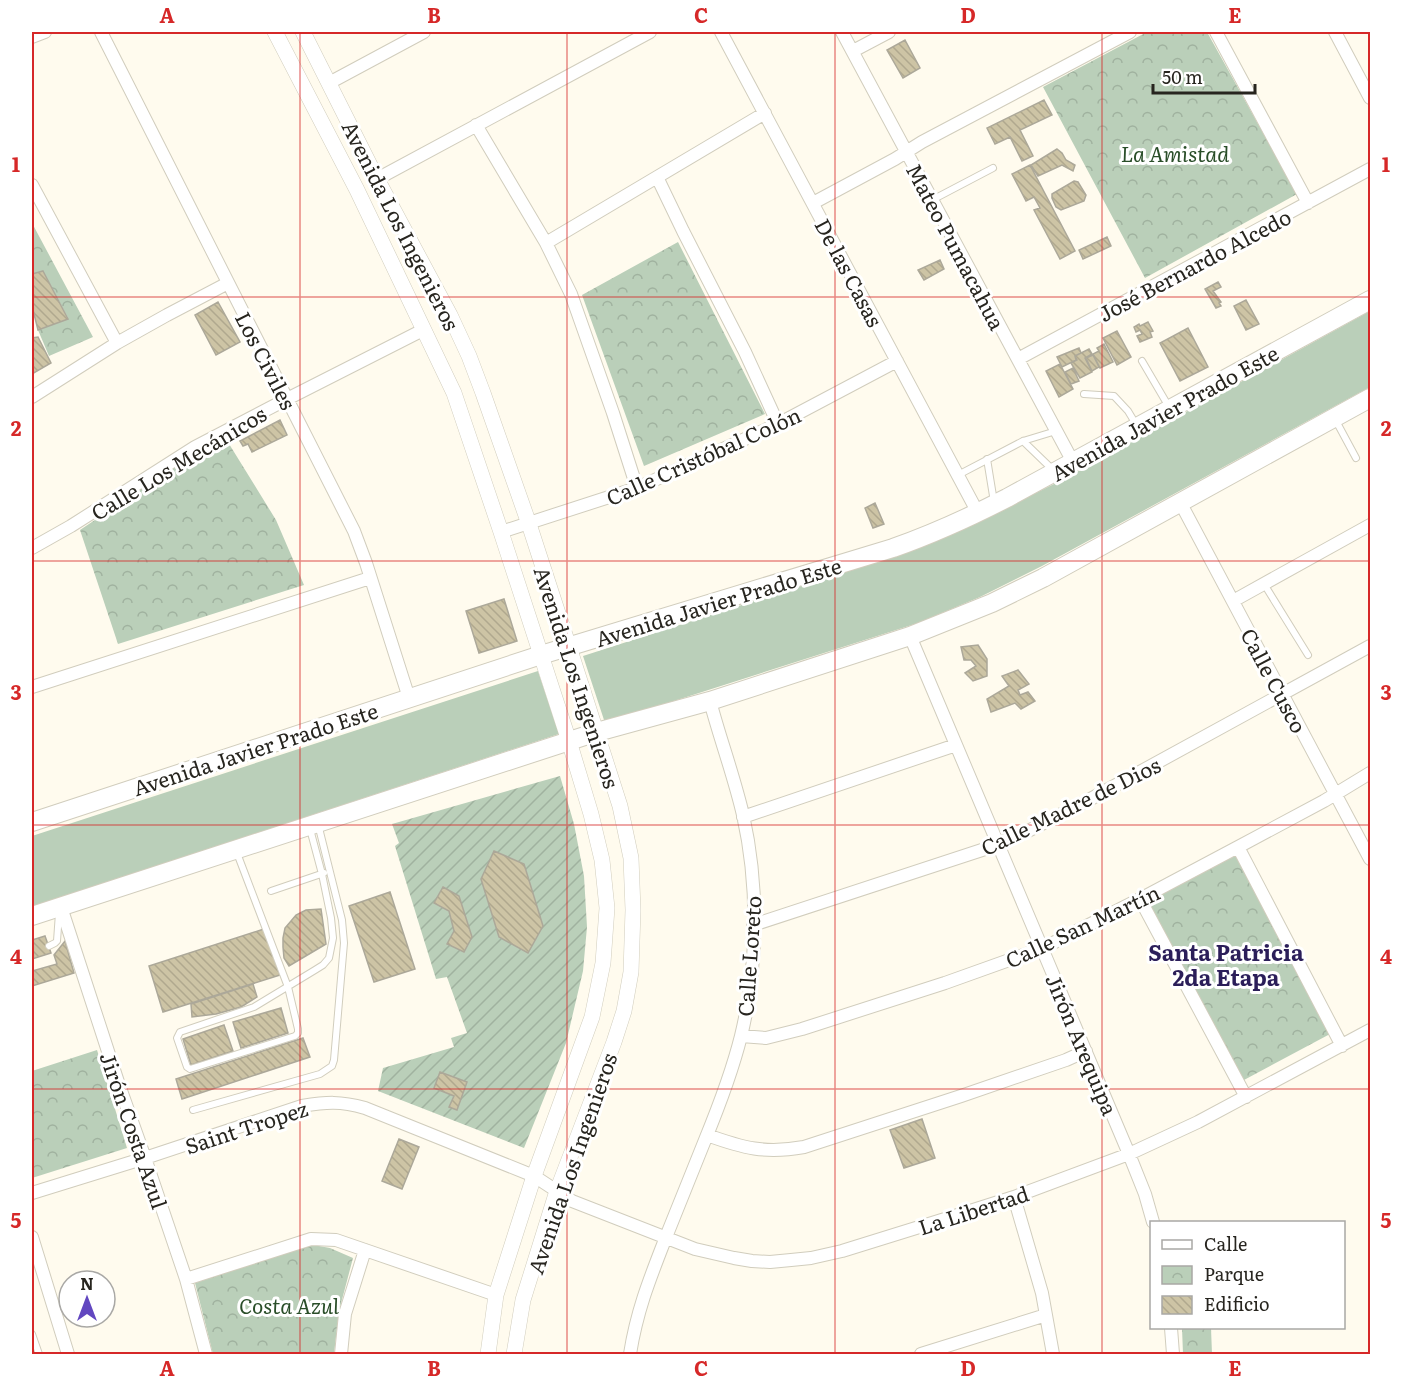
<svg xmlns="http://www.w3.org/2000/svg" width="1402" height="1386" font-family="Literata,serif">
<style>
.grass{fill:#bacfb9}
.park{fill:url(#park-crowns)}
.garden{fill:url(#garden-furrows)}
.building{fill:url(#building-back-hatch);stroke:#aca899;stroke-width:1.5}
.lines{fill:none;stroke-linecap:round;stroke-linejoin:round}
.service-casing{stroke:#d1cdbd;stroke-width:8}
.minor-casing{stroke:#d1cdbd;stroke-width:14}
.tertiary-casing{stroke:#d1cdbd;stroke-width:16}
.primary-casing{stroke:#d1cdbd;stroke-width:20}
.service{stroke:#fff;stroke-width:6}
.minor{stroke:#fff;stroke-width:12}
.tertiary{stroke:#fff;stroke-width:15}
.primary{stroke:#fff;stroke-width:18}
.grid{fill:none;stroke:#d62828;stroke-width:1.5;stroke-opacity:0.55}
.labels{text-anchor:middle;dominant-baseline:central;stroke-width:6;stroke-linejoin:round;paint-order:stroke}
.park-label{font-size:21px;font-style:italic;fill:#2a4e29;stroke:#fff}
.street-label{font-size:21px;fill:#27251f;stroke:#fff}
.neighbourhood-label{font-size:22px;font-weight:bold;fill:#2b1e59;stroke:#fff}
.neatline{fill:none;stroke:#d62828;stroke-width:2}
.grid-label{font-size:20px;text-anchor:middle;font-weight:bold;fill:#d62828}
</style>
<defs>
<pattern id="park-crowns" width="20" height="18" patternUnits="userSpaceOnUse" patternTransform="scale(1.5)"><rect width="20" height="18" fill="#bacfb9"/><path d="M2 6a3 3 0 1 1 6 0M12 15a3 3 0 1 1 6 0" fill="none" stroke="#a0b29f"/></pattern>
<pattern id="garden-furrows" width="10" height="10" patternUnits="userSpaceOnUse" patternTransform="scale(1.5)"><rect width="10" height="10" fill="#bacfb9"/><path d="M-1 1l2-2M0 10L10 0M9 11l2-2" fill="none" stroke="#a0b29f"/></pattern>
<pattern id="building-back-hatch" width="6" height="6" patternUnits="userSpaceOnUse" patternTransform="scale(1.5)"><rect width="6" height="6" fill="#cdc4a5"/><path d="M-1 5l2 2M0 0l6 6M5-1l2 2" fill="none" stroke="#b0a88e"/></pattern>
</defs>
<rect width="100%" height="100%" fill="#fffbee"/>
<!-- grass -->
<path class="grass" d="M1370,311v76l-328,179 -62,31 -62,26 -313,100 -22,-67 277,-89 95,-34 109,-54z
M538,671l21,63 -527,173v-71z"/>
<!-- park -->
<path class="park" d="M1147,32h60l90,162 -152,84 -102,-191z
M32,223l61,114 -44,19 -11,-26 30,-12 -25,-47 -11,3z
M678,242l87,172 -121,52 -62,-171z
M226,439l50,81 28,65 -186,59 -38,-114 94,-63z
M1234,852l96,182 -86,46 -97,-179z
M97,1050l30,98 -95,30v-107z
M308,1244l22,4 23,10 -14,53 -5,43h-121l-18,-71z
M1182,1328h29l1,26h-29z"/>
<!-- garden -->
<path class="garden" d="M560,776l14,48 10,52 3,51 -4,44 -17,72 -42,105 -146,-57 5,-23 71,-21 -3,-9 16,-5 -20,-56 -11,2 -41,-133 4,-3 -7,-19z"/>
<!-- building -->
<path class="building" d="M905,40l15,28 -17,10 -16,-28z
M1044,100l8,15 -32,15 13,26 -11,5 -12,-24 -15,7 -8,-16z
M1057,149l5,4 4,7 9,5 -2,6 -11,-6 -24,11 -7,-11z
M1030,165l45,86 -15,8 -26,-49 6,-2 -6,-11 -8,4 -14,-27z
M1074,181l4,1 8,13 -2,6 -23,9 -5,-3 -4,-9v-4z
M1107,237l4,9 -28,13 -4,-9z
M940,260l4,9 -20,11 -6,-10z
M43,271l25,48 -30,11 -6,-24v-32z
M1218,282l3,5 -8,4 8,11 -2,1 2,3 -5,2 -11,-19z
M1246,300l13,24 -13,6 -12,-24z
M218,302l22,40 -24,13 -21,-40z
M1148,322l5,9 -3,1 2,5 -12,5 -3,-6 5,-2 -2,-4 -4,2 -2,-5 5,-3 1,2z
M1188,328l20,39 -28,14 -20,-38z
M1117,331l14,26 -14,8 -14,-27z
M38,337l13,26 -19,11v-36z
M1104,344l9,18 -13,6 -7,-14 6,-3 -2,-3z
M1079,348l2,5 -6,3 1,4 -14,7 -5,-10z
M1089,349l3,5 -7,4 7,14 -12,6 -9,-15 6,-3 -2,-4z
M1093,355l6,12 -7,4 -6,-13z
M1060,364l13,25 -14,8 -13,-26z
M1073,368l6,13 -8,3 -6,-12z
M280,420l7,15 -35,17 -4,-8 -5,2 -3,-5z
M875,503l9,21 -11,4 -8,-20z
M504,599l13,42 -38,12 -13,-42z
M978,645l9,14v17l-14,5 -8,-8 11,-7 -5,-6h-7l-3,-13z
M1018,670l11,14 -11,6 2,5 8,-3 7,9 -14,8 -6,-6 -24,9 -4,-13 22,-13 -7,-10z
M494,851l30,13 19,62 -15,27 -29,-16 -18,-58z
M443,887l16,9 13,41 -8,15 -17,-8 7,-13 -5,-20 -15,-8z
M390,892l25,77 -41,13 -25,-76z
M321,909l5,35 -37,22 -5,-8 -1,-11v-9l2,-10 11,-13 10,-5z
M264,929l16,46 -117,37 -14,-46z
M45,936l6,17 -19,6v-19z
M65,941l9,32 -42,13v-15l25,-7 -3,-9z
M253,984l4,13 -16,10 -25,7 -24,3 -1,-13z
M281,1008l7,25 -47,15 -8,-26z
M224,1025l9,26 -42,14 -8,-26z
M303,1038l7,19 -128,42 -6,-20z
M440,1072l27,10 -10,28 -8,-3 5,-11 -20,-8z
M922,1119l13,39 -31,10 -14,-38z
M399,1139l20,8 -17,42 -20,-8z"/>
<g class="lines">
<defs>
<path id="service" d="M932,200l61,-32
M1142,361l27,46
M1084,394l30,2 14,15 9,15
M1335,419l21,39
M1023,441l29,28
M987,459l7,43
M958,475l65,-34 33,-10
M1264,584l44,71
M237,853l51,134 10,42v4l-3,3 -105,33 -3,-2 -10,-29 3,-6 74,-25 61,-37 8,-5 6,-7 4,-20 -2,-20 -9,-44 -12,-45
M271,891l53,-18
M49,946l6,-3 2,-2 2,-28
M193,1110l127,-36 12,-8 2,-6 10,-117 -2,-23 -24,-96
M32,1334l7,20"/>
<path id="minor" d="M101,32l253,499 12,32 43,135
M721,32l257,481
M842,32l231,430
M1216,32l92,171
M1335,32l35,66
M32,37l13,-5
M853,51l36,-19
M329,83l95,-51
M476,125l70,118 25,51 42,119 24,75
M657,177l26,54 62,121 33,72
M377,179l273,-147
M32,185l85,158
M813,203l82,-44 27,-17 208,-110
M546,243l219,-130
M1018,359l352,-190
M32,397l85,-54 50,-28 61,-32
M1180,502l190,357
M501,532l136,-44 141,-64 119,-63
M32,548l39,-22 124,-79 92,-48 136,-69
M1233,601l137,-76
M910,636l219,518 16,40 8,28
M32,687l338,-109
M743,817l213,-72
M1238,847l104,199
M1140,899l106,198
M61,907l57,175 27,76 41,121 20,75
M753,925l232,-76 43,-18 57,-29 285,-156
M741,1036l25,2 36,-9 143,-46 98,-35 97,-49 98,-52 86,-46 46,-28
M707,1135c36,13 58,19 97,12l157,-51 105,-36 20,-9
M32,1193l113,-35 157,-52c25,-4 38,-5 63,2l169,68 38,25 123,48 39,9 18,3 18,1 21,-2 20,-2 31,-7 103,-32 69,-22 115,-43 69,-32 172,-92
M1014,1197l28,96 11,61
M32,1237l36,117
M186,1279l125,-40 25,1 160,55
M1171,1328l2,26
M341,1354l4,-40 20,-64
M630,1354c7,-44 20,-76 36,-117 13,-32 26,-65 39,-97 14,-34 27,-68 36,-104 17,-70 18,-150 2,-221 -9,-39 -23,-76 -33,-114
M921,1354l125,-39"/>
<path id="tertiary" d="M275,32l82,158 97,203 47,139 68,209 22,73 11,46 5,48 -4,55 -11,54 -58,159 -38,119 -8,59
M303,32l74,147 73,136 19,41 14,37 46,131 40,123 51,159 11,52 2,52 -2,62 -7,39 -10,31 -57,149 -34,109 -9,54"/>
<path id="primary" d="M32,822l509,-167 352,-107c40,-14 77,-31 114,-50l363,-198
M32,916l565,-184 113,-31 200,-65 82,-33 51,-25 327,-180"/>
</defs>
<!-- service casing -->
<use href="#service" class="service-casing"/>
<!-- minor casing -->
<use href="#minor" class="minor-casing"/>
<!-- tertiary casing -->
<use href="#tertiary" class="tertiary-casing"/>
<!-- primary casing -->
<use href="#primary" class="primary-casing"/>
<!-- service -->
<use href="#service" class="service"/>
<!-- minor -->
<use href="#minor" class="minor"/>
<!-- tertiary -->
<use href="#tertiary" class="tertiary"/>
<!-- primary -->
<use href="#primary" class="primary"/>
</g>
<!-- grid -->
<path class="grid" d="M300,32v1322M567,32v1322M835,32v1322M1102,32v1322M32,297h1338M32,561h1338M32,825h1338M32,1089h1338"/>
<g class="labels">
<!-- park labels -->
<g class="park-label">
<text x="1175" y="152">La Amistad</text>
<text x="289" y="1304">Costa Azul</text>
</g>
<!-- street labels -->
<g class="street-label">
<text transform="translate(402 225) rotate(63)">Avenida Los Ingenieros</text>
<text transform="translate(957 246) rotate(62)">Mateo Pumacahua</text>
<text transform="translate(1194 264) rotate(-28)">José Bernardo Alcedo</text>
<text transform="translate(850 272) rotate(62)">De las Casas</text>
<text transform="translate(267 360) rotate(63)">Los Civiles</text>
<text transform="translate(1164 412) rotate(-29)">Avenida Javier Prado Este</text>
<text transform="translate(703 455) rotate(-24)">Calle Cristóbal Colón</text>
<text transform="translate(178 462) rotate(-31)">Calle Los Mecánicos</text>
<text transform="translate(718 601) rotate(-17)">Avenida Javier Prado Este</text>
<text transform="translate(578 677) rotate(72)">Avenida Los Ingenieros</text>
<text transform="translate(1275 680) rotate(62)">Calle Cusco</text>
<text transform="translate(255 748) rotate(-18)">Avenida Javier Prado Este</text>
<text transform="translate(1070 805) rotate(-26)">Calle Madre de Dios</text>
<text transform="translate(1082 925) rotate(-25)">Calle San Martín</text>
<text transform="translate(748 956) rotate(-86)">Calle Loreto</text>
<text transform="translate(1083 1044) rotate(67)">Jirón Arequipa</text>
<text transform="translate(246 1126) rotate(-18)">Saint Tropez</text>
<text transform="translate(135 1130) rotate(71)">Jirón Costa Azul</text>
<text transform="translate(571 1163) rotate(-71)">Avenida Los Ingenieros</text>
<text transform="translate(973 1209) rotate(-18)">La Libertad</text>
</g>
<!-- neighbourhood labels -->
<g class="neighbourhood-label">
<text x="1226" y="951">Santa Patricia<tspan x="1226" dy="25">2da Etapa</tspan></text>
</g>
</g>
<!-- border -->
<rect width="1402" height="1386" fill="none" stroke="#ffffff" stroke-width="66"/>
<!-- legend -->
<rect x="1150" y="1221" width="195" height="108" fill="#ffffff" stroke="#a9a8a5" stroke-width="1.5"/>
<rect x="1162" y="1240" width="30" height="9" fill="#ffffff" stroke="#a9a8a5" stroke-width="1.5"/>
<text x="1204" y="1251" font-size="18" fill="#27251f">Calle</text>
<rect x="1162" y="1266" width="30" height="18" fill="url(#park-crowns)" stroke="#a9a8a5" stroke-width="1.5"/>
<text x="1204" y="1281" font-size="18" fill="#27251f">Parque</text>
<rect x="1162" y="1296" width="30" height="18" fill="url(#building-back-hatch)" stroke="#a9a8a5" stroke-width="1.5"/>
<text x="1204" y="1311" font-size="18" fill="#27251f">Edificio</text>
<!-- north arrow -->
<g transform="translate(87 1299)"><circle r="28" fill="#ffffff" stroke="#a9a8a5" stroke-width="1.5"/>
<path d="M0-4.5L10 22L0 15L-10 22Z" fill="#6247c0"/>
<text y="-9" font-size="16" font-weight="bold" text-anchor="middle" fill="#27251f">N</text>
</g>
<!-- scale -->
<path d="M1153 84v9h102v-9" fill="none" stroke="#27251f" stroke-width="3"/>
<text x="1162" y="84" font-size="18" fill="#27251f" stroke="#ffffff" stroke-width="4.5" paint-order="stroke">50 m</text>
<rect x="33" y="33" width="1336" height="1320" class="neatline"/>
<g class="grid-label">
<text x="167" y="23">A</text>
<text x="434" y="23">B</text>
<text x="701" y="23">C</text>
<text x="968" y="23">D</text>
<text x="1235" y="23">E</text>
<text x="16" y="172">1</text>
<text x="1386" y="172">1</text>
<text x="16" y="436">2</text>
<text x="1386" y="436">2</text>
<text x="16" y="700">3</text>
<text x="1386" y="700">3</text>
<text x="16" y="964">4</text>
<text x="1386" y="964">4</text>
<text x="16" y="1228">5</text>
<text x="1386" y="1228">5</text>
<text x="167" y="1376">A</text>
<text x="434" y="1376">B</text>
<text x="701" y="1376">C</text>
<text x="968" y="1376">D</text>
<text x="1235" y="1376">E</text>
</g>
</svg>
